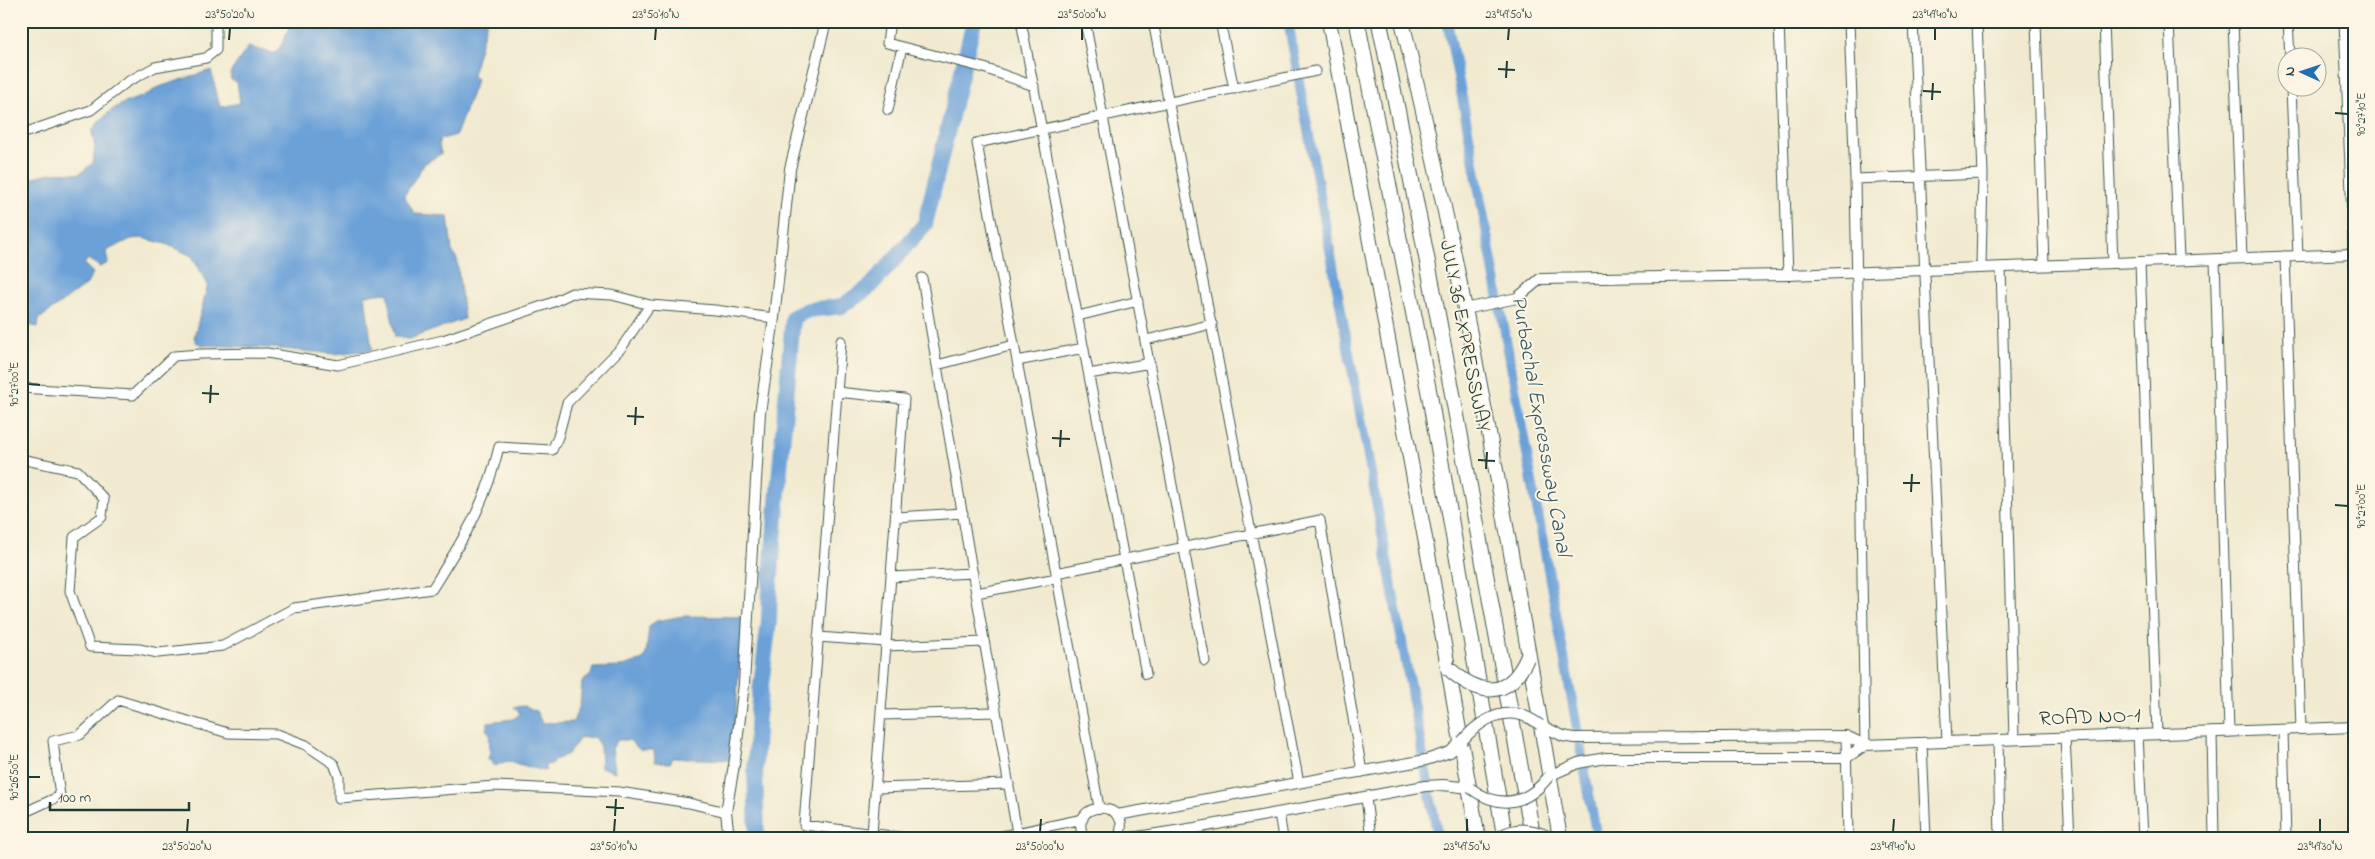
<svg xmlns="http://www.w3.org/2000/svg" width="2375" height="859" font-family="'Indie Flower',sans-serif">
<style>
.water{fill:#6ca1d8;stroke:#466f86}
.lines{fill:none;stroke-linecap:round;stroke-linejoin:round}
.canal{stroke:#6ca1d8;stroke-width:10}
.river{stroke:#6ca1d8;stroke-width:16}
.minor-casing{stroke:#3e574b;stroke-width:11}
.tertiary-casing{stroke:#3e574b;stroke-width:12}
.primary-casing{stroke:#3e574b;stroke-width:16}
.motorway-casing{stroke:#3e574b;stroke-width:17}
.minor{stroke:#fff;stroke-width:9}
.tertiary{stroke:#fff;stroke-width:10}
.primary{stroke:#fff;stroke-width:14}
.motorway{stroke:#fff;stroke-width:15}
.tertiary-bridge-casing{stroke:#3e574b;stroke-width:12;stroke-linecap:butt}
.primary-bridge-casing{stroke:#3e574b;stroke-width:16;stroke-linecap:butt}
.tertiary-bridge{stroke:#fff;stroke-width:10}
.primary-bridge{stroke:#fff;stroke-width:14}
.ticks{fill:none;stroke:#1f3d34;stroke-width:2}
.labels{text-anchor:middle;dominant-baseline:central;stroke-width:4;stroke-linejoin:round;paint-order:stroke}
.street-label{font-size:21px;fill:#1f3d34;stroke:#fcf5e5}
.water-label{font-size:22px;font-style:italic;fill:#365b65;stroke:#fcf5e5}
.neatline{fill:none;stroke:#1f3d34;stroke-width:2}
.ticks-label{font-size:12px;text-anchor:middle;fill:#1f3d34}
</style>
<rect width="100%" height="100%" fill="#fcf5e5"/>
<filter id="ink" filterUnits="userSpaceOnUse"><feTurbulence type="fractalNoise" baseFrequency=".02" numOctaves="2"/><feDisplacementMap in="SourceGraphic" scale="10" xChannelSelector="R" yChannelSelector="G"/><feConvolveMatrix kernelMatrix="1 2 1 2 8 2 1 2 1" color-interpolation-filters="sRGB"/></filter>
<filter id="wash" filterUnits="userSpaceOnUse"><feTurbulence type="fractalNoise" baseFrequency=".0096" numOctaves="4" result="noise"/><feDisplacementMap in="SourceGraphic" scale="20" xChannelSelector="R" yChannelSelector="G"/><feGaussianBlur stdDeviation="1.12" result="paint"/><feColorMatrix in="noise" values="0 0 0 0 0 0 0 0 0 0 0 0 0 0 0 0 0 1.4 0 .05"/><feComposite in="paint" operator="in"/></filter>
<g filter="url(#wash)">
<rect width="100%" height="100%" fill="#f1ead0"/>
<!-- water -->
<path class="water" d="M290,21h197l-15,55 5,3 -21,56 -17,5 1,11 2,2 -18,11 -20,32 11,18 33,2 4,35 5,8 7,60 -55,20 -14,-2 -7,-44 -23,2 7,55 -37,4 -63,-6 -69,-3 -7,-3 -2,-5 14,-52 -16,-29 -26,-12 -24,-6 -11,1 -25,12 2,12 -8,4 -12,-8 -4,5 9,9 -6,11 -48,35 -1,8 -11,-2 -1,-9h-5v-131c18,-13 37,-14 58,-11l14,-11 2,-15 -3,-17c8,-12 19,-22 32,-28 12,-5 23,-6 32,-15l55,-18 9,37 20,-4 -3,-21 -6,-2 -1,-7 18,-26 26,6c9,-7 14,-20 16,-32z
M683,616l60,1 -11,143 -59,-2 -3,5 -15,-1 -1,-12h-14l-11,-10h-11l-6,8 3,24 -14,-5 -1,-21 -6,-9 -14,1 -12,16 -15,7 -1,3 -7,1v6l-38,-10 -12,5 -7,-7c4,-12 0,-15 2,-26l-4,-3 2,-8 25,-3 7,-5 -6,-7 10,-1 12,5 6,12 31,-1 7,-17 2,-23 9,-7 2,-7 26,-1 24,-7 3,-6 3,-27 7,-6z"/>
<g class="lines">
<!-- canal -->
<path class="canal" d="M1288,21l150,817
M1447,21l14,71 136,746"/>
<!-- river -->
<path class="river" d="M757,838l-2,-69 3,-60 11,-88 1,-35 23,-269 15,-7 34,-4 29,-20 54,-62 49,-203"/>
</g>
</g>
<g filter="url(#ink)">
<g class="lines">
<defs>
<path id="minor" d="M890,21l-3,22 97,25 50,18
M1021,21l125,653
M1085,21l120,640
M1153,21l146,762
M1220,21l14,68
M1779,21l9,254
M1849,21l6,158 10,566
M1913,21l34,721
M1977,21l6,153 -2,94
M2036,21l8,244
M2104,21l9,242
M2169,21l10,239
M2233,21l9,237
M2288,21l2,37
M2344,21l10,244
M2291,88l7,168
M888,110l14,-63
M21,134l70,-24 36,-28 28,-15 51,-9 10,-8v-29
M1855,179l128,-5
M2285,256l16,473
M2215,259l14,473
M2140,262l17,472
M2001,267l13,472
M922,278l95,555
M1078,316l60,-15
M1146,340l66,-16
M841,341l-37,484 103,13
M1017,361l67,-13
M937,365l77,-20
M1089,374l61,-11
M21,388l112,7 41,-39 26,-2 67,-1 71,12 105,-25 108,-37 21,-10 40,2 38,10 65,5 59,8
M837,392l67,7 -32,435
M21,459l57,12 26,28 -2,18 -28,20 -4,54 20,56 49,2 19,4 65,-7 71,-38 138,-19c32,-51 53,-83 67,-142l53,3 6,-13 9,-34 55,-56 28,-42
M896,517l67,-4
M1056,573l264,-53 42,252
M891,577l82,-4
M976,593l81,-15
M818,637l68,5
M886,646l98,-4
M881,715l115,-3
M2283,730l3,108
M2212,732l2,106
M2138,735l5,103
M1846,736l2,102
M2065,737l5,101
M1998,740l2,98
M1922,743l4,95
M875,788l134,-4
M1366,798l5,40
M1099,807l-122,-664 339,-72
M1279,813l4,25
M21,814l39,-18 -7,-55 27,-6 38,-35 110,33 49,1 29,11 28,19 5,13v21l156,-12 124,6 70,11 37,9
M992,838l91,-19
M1084,838c-19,-40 53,-39 34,0"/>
<path id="tertiary" d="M1465,309l52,-11 23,-19 248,-4 566,-21
M1540,725l23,11 11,2 272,-2 19,9 489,-18
M1549,776l29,-13 28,-5h240l19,-13
M1117,815l309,-55 24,-8 12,-11
M729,838l-3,-26 9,-53 9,-75 16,-271 14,-95 16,-149 36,-148
M1131,838l64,-10 230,-42 18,-1 27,3"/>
<path id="primary" d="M1329,21l101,544 48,273
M1402,21c65,270 112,543 158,817"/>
<path id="motorway" d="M1357,21l73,377 75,440
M1379,21c57,271 105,544 154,817"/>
</defs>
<!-- minor casing -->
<use href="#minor" class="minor-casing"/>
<!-- tertiary casing -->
<use href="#tertiary" class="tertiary-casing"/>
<!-- primary casing -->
<use href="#primary" class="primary-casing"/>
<!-- motorway casing -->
<use href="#motorway" class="motorway-casing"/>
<!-- minor -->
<use href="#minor" class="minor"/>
<!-- tertiary -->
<use href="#tertiary" class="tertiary"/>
<!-- primary -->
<use href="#primary" class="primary"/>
<!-- motorway -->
<use href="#motorway" class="motorway"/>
<defs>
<path id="tertiary-bridge" d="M1462,741c21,-24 49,-39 78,-16
M1470,788c30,22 57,17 79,-12"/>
<path id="primary-bridge" d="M1448,668c32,29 61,32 80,-12
M1501,838c14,-9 31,-8 46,0"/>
</defs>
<!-- tertiary-bridge casing -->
<use href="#tertiary-bridge" class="tertiary-bridge-casing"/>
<!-- primary-bridge casing -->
<use href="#primary-bridge" class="primary-bridge-casing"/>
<!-- tertiary-bridge -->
<use href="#tertiary-bridge" class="tertiary-bridge"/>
<!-- primary-bridge -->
<use href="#primary-bridge" class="primary-bridge"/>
</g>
</g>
<!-- ticks -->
<path class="ticks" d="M229,40l1,-12M655,40l1,-12M1082,40v-12M1508,40l1,-12M1935,40v-12M1498,69l17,1M1506,78l1,-17M1923,91l18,1M1932,100l1,-17M2335,113l13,1M28,384l12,1M202,393l17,1M210,403l1,-18M627,416l17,1M635,425l1,-18M1052,438l18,1M1060,447l1,-17M1478,460l17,1M1486,469l1,-17M1903,483h17M1911,492l1,-18M2335,505l13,1M28,777h12M606,807l18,1M615,816l1,-17M187,832l1,-13M614,832l1,-13M1040,832l1,-13M1467,832v-13M1893,832l1,-13M2320,832v-13"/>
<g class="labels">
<!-- street labels -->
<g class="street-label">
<text transform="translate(1464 336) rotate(79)">JULY 36 EXPRESSWAY</text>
<text transform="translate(2090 718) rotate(-2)">ROAD NO-1</text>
</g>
<!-- water labels -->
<g class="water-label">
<text transform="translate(1540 426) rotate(80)">Purbachal Expressway Canal</text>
</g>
</g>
<!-- margin -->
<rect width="2375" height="859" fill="none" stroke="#fcf5e5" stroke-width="55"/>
<!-- north arrow -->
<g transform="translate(2302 72) rotate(273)"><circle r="24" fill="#fcf5e5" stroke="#a4ab9e"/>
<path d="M0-4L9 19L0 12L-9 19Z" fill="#1f6fb2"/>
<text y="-8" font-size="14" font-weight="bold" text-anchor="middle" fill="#1f3d34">N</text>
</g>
<!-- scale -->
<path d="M50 802v8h139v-8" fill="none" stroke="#1f3d34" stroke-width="2.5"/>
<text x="58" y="802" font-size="15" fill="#1f3d34" stroke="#fcf5e5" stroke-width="4" paint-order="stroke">100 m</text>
<rect x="28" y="28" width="2320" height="804" class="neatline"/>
<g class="ticks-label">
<text x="230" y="18">23°50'20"N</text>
<text x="656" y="18">23°50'10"N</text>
<text x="1082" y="18">23°50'00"N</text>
<text x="1509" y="18">23°49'50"N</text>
<text x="1935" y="18">23°49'40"N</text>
<text transform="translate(2361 114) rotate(-90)" y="4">90°27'10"E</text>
<text transform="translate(14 384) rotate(-90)" y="4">90°27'00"E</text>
<text transform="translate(2361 506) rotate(-90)" y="4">90°27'00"E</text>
<text transform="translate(14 777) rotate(-90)" y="4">90°26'50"E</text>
<text x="187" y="850">23°50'20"N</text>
<text x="614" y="850">23°50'10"N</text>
<text x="1040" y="850">23°50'00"N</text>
<text x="1467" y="850">23°49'50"N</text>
<text x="1893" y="850">23°49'40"N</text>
<text x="2320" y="850">23°49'30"N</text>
</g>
</svg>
